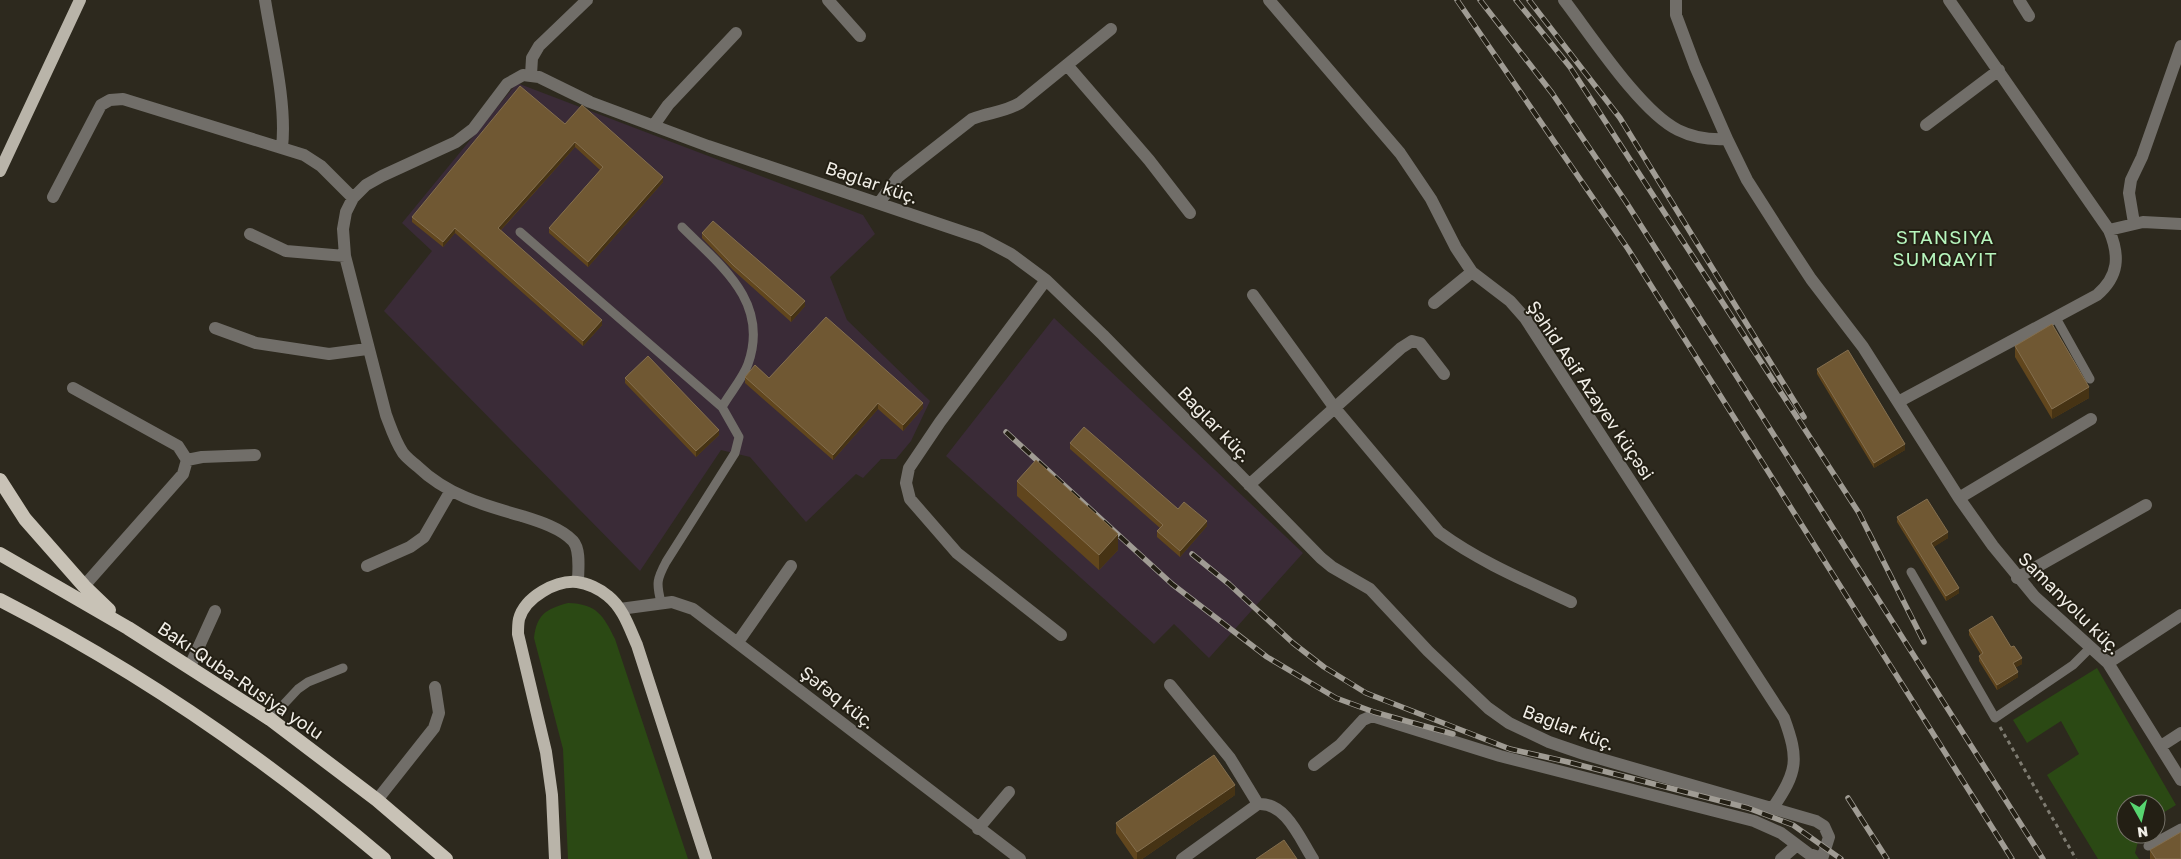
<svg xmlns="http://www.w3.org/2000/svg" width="2181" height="859" font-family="'Golos Text',sans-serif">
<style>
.industrial{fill:#3a2b37}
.green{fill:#2b4914}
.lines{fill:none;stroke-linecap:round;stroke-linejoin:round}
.path{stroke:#7e7b71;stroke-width:3;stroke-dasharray:4 4;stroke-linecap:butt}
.service{stroke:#716e69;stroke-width:9}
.minor{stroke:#716e69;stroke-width:12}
.primary{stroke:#b9b4a9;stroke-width:12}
.trunk{stroke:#c8c2b6;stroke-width:14}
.rail-casing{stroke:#a09c94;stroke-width:5.5}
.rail{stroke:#231f14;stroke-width:4;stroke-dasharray:11;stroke-linecap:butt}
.wall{fill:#61461d}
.shaded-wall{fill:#463314}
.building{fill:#705833;stroke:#846f4f}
.labels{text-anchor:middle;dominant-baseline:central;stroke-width:4;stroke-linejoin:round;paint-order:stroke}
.street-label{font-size:18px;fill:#f1eee7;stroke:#231f14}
.neighbourhood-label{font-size:19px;letter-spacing:1px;fill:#b6f5bd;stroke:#231f14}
</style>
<rect width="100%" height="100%" fill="#2d291e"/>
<!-- industrial -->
<path class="industrial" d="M517,83l346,132 12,19 -45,43 17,43 83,81 -19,40 -15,18h-15l-18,19 -7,-4 -50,48 -56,-65 -29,-7 -81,121 -256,-260 48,-60 -30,-28z
M1054,318l249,235 -94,105 -35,-34 -20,20 -208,-188z"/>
<!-- green -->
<path class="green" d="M568,603c29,1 35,12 47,36l73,220h-120l-5,-110 -29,-111c3,-24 12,-29 34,-35z
M2097,668l79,137 -20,12v-13h-30v30h14l-5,19 4,6h-41l-51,-84 32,-21 -18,-33 -34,22 -14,-23z"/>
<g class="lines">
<!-- path -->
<path class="path" d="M2000,727l76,132"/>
<!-- service -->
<path class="service" d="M520,232l202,175
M2056,318l34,61
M1911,572l84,146 78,-53 18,-18
M661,602c-5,-19 -4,-23 5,-40l69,-109 4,-16 -17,-30c8,-14 21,-29 26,-43 22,-62 -27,-98 -66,-137
M270,719l28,-30 10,-7 35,-14
M2148,846l33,-18"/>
<!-- minor -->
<path class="minor" d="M265,0c7,44 22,104 17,147
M828,0l32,36
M1269,0l131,153 31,46 25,49 16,24 38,29 15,17 259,400c15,41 14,54 -12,91
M1564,0c27,35 76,111 114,130 16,8 31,10 49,9
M1676,0v15l19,51 32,73 20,41 37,58 27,41 52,68 96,151 34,48 42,51 73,66 73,117
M2019,0l10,16
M1067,65l82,95 41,53
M531,75l1,-17 7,-12 48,-46
M654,125l14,-20 68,-72
M1926,125l73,-55
M53,197l48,-92 9,-5 13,-1 181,56 17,11 32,32
M879,203l19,-26 74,-58c17,-7 31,-6 48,-16l91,-74
M2134,223l-5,-30 2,-13 11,-23 39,-111
M2109,230l34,-8 38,2
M250,234l36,17 59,5
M1046,280l-106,142 -31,46 -3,15 4,16 47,54 104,82
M1253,295l81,112 105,125c41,30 87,49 132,70
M1434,303l38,-31
M215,328l41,15 73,11 38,-5
M73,388l105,58 9,14 -4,14 -99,112
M1898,402l199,-107c22,-19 23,-39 12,-65l-160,-230
M187,460l15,-3 53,-2
M1249,485l152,-137 11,-7 8,2 24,31
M1959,498l132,-79
M367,566l43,-19 14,-10 26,-45
M2017,578l129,-73
M578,582c0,-12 3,-32 -5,-41 -12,-13 -35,-20 -51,-25 -39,-11 -75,-21 -105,-50 -5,-4 -10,-8 -14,-13 -8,-12 -12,-25 -17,-38l-41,-159 -2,-27 3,-17 7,-14 13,-13 16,-9 74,-34 17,-13 34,-45 16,-9 16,2 51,25 118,44 273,92 30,16 35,26 57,55 218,223 11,9 38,22 58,62 60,57 21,15 40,19 35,12 232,67 8,5 5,11 -7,22
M620,609l52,-7 21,7 327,250
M738,642l53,-76
M2108,663l73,-48
M190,666l25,-55
M1170,685l60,73 28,46
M2161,746l20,-13
M1314,765l26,-20 23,-25 9,-4 128,40 254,65 27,12 28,21 13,4
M377,800l57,-72 5,-15 -4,-26
M978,829l31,-37
M1182,859l76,-55c28,-2 42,35 55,55
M1781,859l16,-14"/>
<!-- primary -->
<path class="primary" d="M0,171l80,-171
M555,859l-3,-64 -6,-43 -28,-118c0,-5 0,-10 1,-15 6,-22 37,-39 58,-37 10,1 23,7 31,14 15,12 21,31 29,49l69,214"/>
<!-- trunk -->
<path class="trunk" d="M0,480l25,39 59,67 25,24
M0,554l128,74 142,91 107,81 69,59
M0,600c139,71 265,158 384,259"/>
<defs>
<path id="rail" d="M1457,0l171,249 384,610
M1480,0l72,93 74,109 417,657
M1516,0l54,67 289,446 65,129
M1529,0l91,118 184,299
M1006,432l166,152 95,73 69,41 38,14 79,22
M1192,554l37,30 64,59 31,24 42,26 144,56 58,13 180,46 45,17 48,34
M1848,798l39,61"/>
</defs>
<!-- rail casing -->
<use href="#rail" class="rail-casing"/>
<!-- rail -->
<use href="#rail" class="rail"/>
</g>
<!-- wall -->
<path class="wall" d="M565,124l98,58 -75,85 -39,-34v-5l51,-58 -25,-23 -74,83 101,95 -19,21 -128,-113 -12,14 -31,-25v-5z
M702,233l103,73 -14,16 -58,-52 -31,-32z
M2015,346l74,52 -37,21 -37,-62z
M1817,369l88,81 -31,18 -57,-94z
M745,377l24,1 154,30 -20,23 -25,-22 -45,51 -88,-77z
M625,378l94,57 -23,22 -71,-74z
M1070,443l108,66 29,17 -27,31 -23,-20v-6l3,-3 -90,-79z
M1017,481l101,69 -19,20 -82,-74z
M1897,517l51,21 -15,9 26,46 -13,8 -49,-79z
M1969,630l42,17 11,17 -6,3 2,10 -21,13 -18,-29v-5l2,-1 -12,-20z
M1235,795l-93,64h-8l-18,-26v-10z
M2150,850l31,9h-31z"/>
<!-- shaded-wall -->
<path class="shaded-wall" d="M575,142v5l-77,86v-5z
M663,177v5l-75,85v-5z
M455,228v5l-12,14v-5z
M805,301v5l-14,16v-6z
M602,320v5l-19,21v-5z
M2089,387v11l-37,21v-10z
M878,403v6l-45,51v-5z
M923,403v5l-20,23v-6z
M719,430v5l-23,22v-6z
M1905,444v6l-31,18v-5z
M1207,521v5l-27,31v-6z
M1948,532v6l-17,11v-6z
M1118,534v16l-19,20v-15z
M1959,588v5l-13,8v-5z
M2022,658v6l-9,5v-6z
M2018,672v5l-21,13v-5z
M1235,785v10l-93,64h-5v-7z"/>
<!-- building -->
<path class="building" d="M520,86l45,38 17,-19 81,72 -75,85 -39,-34 54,-61 -28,-25 -77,86 104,92 -19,21 -128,-113 -12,14 -31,-25z
M713,221l92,80 -14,15 -58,-51 -31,-32z
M826,317l97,86 -20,22 -25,-22 -45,52 -88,-78 10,-12 14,13z
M2052,324l37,63 -37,22 -37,-63z
M1848,350l57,94 -31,19 -57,-94z
M648,356l71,74 -23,21 -71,-73z
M1084,427l94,82 6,-7 23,19 -27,30 -23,-20 6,-6 -93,-82z
M1036,460l82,74 -19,21 -82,-74z
M1927,499l21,33 -17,11 28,45 -13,8 -49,-79z
M1992,616l19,31 3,-1 8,12 -9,5 5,9 -21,13 -18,-29 4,-3 -14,-23z
M1214,755l21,30 -98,67 -21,-29z
M2181,832v27h-25l-6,-9z
M1284,840l13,19h-41z"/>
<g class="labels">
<!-- street labels -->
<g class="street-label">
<text transform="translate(872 182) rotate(19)">Bağlar küç.</text>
<text transform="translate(1591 390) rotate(56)">Şəhid Asif Azayev küçəsi</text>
<text transform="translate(1215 424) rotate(46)">Bağlar küç.</text>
<text transform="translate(2070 603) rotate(45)">Samanyolu küç.</text>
<text transform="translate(241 680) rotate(34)">Bakı-Quba-Rusiya yolu</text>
<text transform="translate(838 697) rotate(38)">Şəfəq küç.</text>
<text transform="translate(1569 727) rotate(21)">Bağlar küç.</text>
</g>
<!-- neighbourhood labels -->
<g class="neighbourhood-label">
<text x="1945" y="236">STANSIYA<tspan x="1945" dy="22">SUMQAYIT</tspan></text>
</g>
</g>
<!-- north arrow -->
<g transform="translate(2141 819) rotate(172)"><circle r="24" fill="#231f14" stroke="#757268"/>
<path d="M0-4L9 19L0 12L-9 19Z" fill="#57d570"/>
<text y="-8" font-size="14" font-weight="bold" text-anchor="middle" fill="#f1eee7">N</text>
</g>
</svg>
